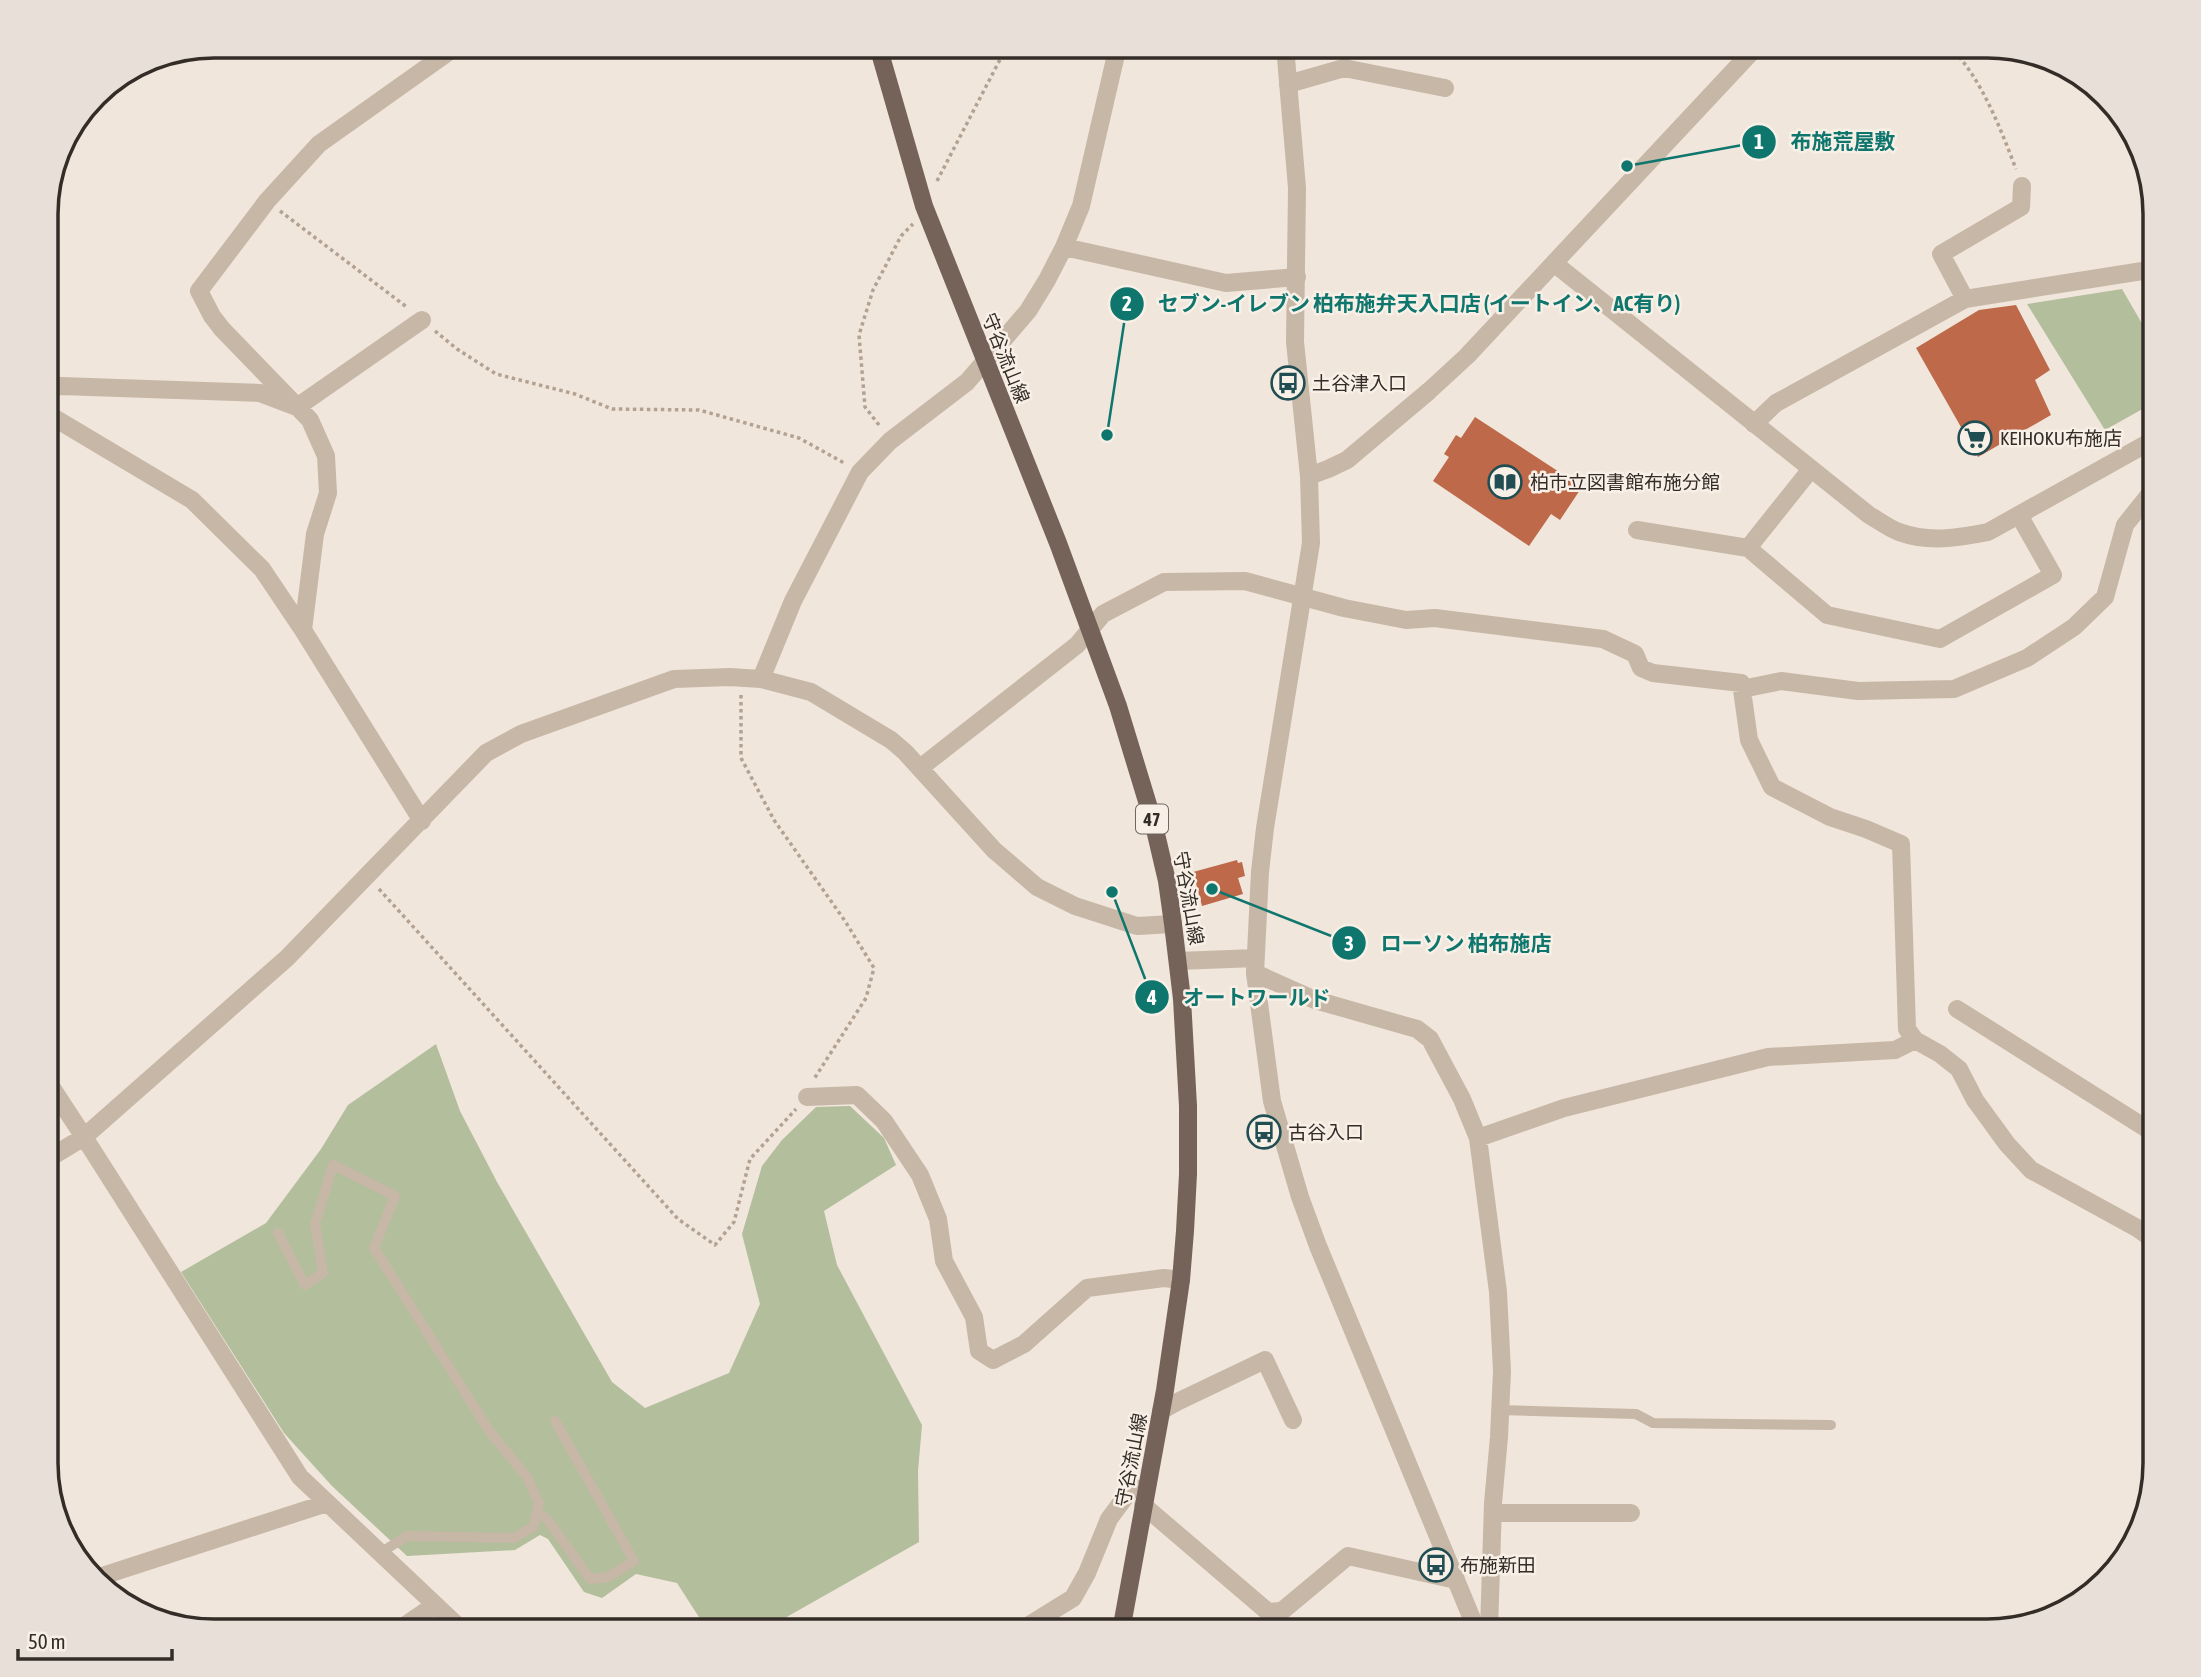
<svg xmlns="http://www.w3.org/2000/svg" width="2201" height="1677" font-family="'Asap Condensed','Noto Sans JP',sans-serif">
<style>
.green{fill:#b2be9c}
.building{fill:#be694a}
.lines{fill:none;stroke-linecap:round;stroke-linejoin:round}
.path{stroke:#b3a192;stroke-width:3.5;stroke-dasharray:3.5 3.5;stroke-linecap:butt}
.service{stroke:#c7b7a7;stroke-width:10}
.minor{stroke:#c7b7a7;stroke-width:18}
.tertiary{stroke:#c7b7a7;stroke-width:18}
.primary{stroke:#756359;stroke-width:18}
.labels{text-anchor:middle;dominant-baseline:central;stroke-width:5;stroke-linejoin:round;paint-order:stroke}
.shield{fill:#f8f0e7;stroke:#6f6761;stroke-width:2}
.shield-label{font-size:18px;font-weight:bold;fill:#342c27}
.street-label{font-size:19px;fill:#342c27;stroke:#f8f0e7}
.poi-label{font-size:19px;fill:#342c27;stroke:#f8f0e7;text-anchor:start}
.rim{fill:none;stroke:#342c27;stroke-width:3.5}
.leader{fill:none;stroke:#0f766e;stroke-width:2.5}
.callout-dot{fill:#0f766e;stroke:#f8f0e7;stroke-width:2.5}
.mark-label{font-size:21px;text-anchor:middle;font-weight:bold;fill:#fff}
.callout-label{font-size:21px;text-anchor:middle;font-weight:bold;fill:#0f766e;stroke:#f8f0e7;stroke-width:5;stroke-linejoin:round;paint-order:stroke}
</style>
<rect width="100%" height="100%" fill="#f0e6db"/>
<!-- green -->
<path class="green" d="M2122,289l33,57v56l-50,28 -78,-126z
M436,1044l24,67 37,71 115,200 33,26 84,-35 31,-69 -18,-70 20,-68 20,-26 34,-33 34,-1 34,32 12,27 -72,46 13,54 85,160 -4,46 1,71 -157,89h-54l-31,-48 -41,-9 -34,24 -18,-6 -36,-53 -8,-4 -25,15 -108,6 -75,-70 -48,-53 -103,-161 85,-49 55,-74 27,-44z"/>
<!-- building -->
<path class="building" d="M2016,305l34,65 -15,10 16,35 -73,42 -62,-109 63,-38z
M1475,417l98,64 -2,3 9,6 -20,30 -9,-6 -22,32 -96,-65 16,-24 -5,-3 12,-19 5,3z
M1237,860l1,3 4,-1 3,14 -7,2 5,16 -41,12 -9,-34z"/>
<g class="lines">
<!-- path -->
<path class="path" d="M1950,46c32,34 49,79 66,123
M937,181l70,-135
M280,211l128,97
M435,331l22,18 39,25 79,20 37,15 87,1 100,28 47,26
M879,425l-14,-18 -6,-72 14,-45 28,-54 12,-12
M741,695v63l33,62 71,101 29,47 -8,30 -52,81
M379,889l299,330 37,26 19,-23 16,-63 46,-50"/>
<!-- service -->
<path class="service" d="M278,1233l27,52 18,-12 -8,-49 18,-59 62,31 -21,52 116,184 37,45 12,26 -6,24 -19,11 -107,-2 -27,17
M1500,1410l136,4 17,9 178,2
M537,1512l10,7 43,60 18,-2 26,-16 -79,-140"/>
<!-- minor -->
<path class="minor" d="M1288,84l56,-16 101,20
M2022,186l-1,21 -80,47 24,45 190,-30
M1064,247l162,36 71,-6
M46,389l15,-3 199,7 37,14 125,-87
M46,413l146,87 70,69 41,61 119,191
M1754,424l22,-21 189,-104
M1811,469l-63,79 79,67 113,24 113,-64 -34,-60
M1637,530l111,18
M303,630l12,-96 13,-41 -2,-37 -16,-36 -88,-91 -10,-13 -13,-25 68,-90 52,-57 138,-98
M761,679l32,-78 67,-129 30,-31 77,-59 61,-71 19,-31 17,-33 17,-41 37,-160
M1742,689l39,-8 77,10 96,-2 73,-31 47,-31 31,-30 20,-72 24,-30 6,-4
M920,768l157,-123 26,-31 61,-32 81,-1 99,27 62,12 29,-2 168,21 32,15 6,14 12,5 88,10 8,57 23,47 58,30 36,12 35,15 6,185 8,11
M1255,973l60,27 102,29 13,10 32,60 16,39 20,154 4,79 -3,66 -6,66 -4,128
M1957,1009l198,125
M46,1079l38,58 203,-179 199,-205 35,-19 153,-55 56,-2 31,2 50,13 80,48 14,12 89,98 43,37 38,19 62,20 36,-2
M807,1097l50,-2 27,26 36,54 18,44 6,42 30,56 5,34 14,9 31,-16 63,-56 77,-10 17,2
M1478,1138l86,-30 204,-51 127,-7 20,-10 25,14 19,15 16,31 32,44 24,26 106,58 18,13
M46,1160l38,-23 216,340 163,154
M2155,1360l-3,26 3,42
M1161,1411l16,-9 88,-42 28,60
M1143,1505l125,107 14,-1 66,-55 108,24
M1493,1513h138
M96,1578l231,-75
M397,1631l38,-26
M1013,1631l10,-2 50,-31 14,-25 22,-54 23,-31 14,2"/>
<!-- tertiary -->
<path class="tertiary" d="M1285,46l12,142 -2,154 14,134 2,67 -46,285 -5,44 -5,101 17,128 28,96 18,49 159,385
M1555,264l314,251c9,5 19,13 30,17 30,11 59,6 89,0l167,-93
M1309,476l19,-7 19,-9 82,-69 38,-35 290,-310
M1178,961l78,-3"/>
<!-- primary -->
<path class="primary" d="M878,46l46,160 134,337 60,163 35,115 14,60 6,43 9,75 6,107v68l-3,57 -4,49 -16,110 -44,241"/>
</g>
<!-- icons -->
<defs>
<symbol id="bus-ring" viewBox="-11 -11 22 22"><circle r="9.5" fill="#f8f0e7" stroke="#204e53" stroke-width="1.5"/><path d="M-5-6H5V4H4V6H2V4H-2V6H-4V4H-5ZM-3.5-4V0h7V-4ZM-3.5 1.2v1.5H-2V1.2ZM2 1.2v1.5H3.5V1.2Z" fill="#204e53"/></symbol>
<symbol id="supermarket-ring" viewBox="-11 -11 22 22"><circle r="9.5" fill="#f8f0e7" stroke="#204e53" stroke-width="1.5"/><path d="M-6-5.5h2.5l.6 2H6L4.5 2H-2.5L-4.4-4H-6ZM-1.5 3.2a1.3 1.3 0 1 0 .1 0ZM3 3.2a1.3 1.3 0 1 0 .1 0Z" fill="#204e53"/></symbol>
<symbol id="library-ring" viewBox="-11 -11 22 22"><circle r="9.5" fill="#f8f0e7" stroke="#204e53" stroke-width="1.5"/><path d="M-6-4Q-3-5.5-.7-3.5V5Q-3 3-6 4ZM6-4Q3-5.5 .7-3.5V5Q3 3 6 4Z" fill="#204e53"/></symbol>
</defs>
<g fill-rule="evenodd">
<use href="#bus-ring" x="1269" y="364" width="38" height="38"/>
<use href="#supermarket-ring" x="1956" y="419" width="38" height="38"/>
<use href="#library-ring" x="1486" y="463" width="38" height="38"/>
<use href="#bus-ring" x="1245" y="1113" width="38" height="38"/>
<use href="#bus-ring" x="1417" y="1546" width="38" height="38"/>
</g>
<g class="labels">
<!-- shield labels -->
<rect class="shield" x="1136" y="804.5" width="32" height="29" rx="5"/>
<g class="shield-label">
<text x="1152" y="819">47</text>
</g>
<!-- street labels -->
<g class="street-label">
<text transform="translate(1006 358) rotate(68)">守谷流山線</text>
<text transform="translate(1189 898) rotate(80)">守谷流山線</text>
<text transform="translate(1131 1460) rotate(-79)">守谷流山線</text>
</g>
<!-- poi labels -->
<g class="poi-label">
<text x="1312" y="383">土谷津入口</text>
<text x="2000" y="438">KEIHOKU布施店</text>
<text x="1530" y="482">柏市立図書館布施分館</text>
<text x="1288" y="1132">古谷入口</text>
<text x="1460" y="1565">布施新田</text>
</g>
</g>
<!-- crop -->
<path d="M0 0H2201V1677H0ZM214 58H1987A156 156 0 0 1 2143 214V1463A156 156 0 0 1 1987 1619H214A156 156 0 0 1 58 1463V214A156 156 0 0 1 214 58Z" fill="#e8e0d8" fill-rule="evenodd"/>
<path class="rim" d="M214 58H1987A156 156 0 0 1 2143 214V1463A156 156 0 0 1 1987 1619H214A156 156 0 0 1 58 1463V214A156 156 0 0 1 214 58Z"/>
<!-- callouts -->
<path class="leader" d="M1627 166L1759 142M1107 435L1127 304M1212 889L1349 943M1112 892L1152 997"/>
<g class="callout-dot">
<circle cx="1627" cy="166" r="7"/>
<circle cx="1107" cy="435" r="7"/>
<circle cx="1212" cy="889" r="7"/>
<circle cx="1112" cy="892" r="7"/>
<circle cx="1759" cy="142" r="18"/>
<circle cx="1127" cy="304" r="18"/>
<circle cx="1349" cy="943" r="18"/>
<circle cx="1152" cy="997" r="18"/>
</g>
<g class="mark-label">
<text x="1759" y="149">1</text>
<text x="1127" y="311">2</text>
<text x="1349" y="951">3</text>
<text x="1152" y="1005">4</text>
</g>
<g class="callout-label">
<text x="1843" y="149">布施荒屋敷</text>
<text x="1419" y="311">セブン-イレブン 柏布施弁天入口店 (イートイン、AC有り)</text>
<text x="1466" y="951">ローソン 柏布施店</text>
<text x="1257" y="1005">オートワールド</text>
</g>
<!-- scale -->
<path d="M18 1649v10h154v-10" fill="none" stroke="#342c27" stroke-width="3.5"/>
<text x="28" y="1649" font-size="21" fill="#342c27" stroke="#f8f0e7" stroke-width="5" paint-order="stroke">50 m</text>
</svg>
